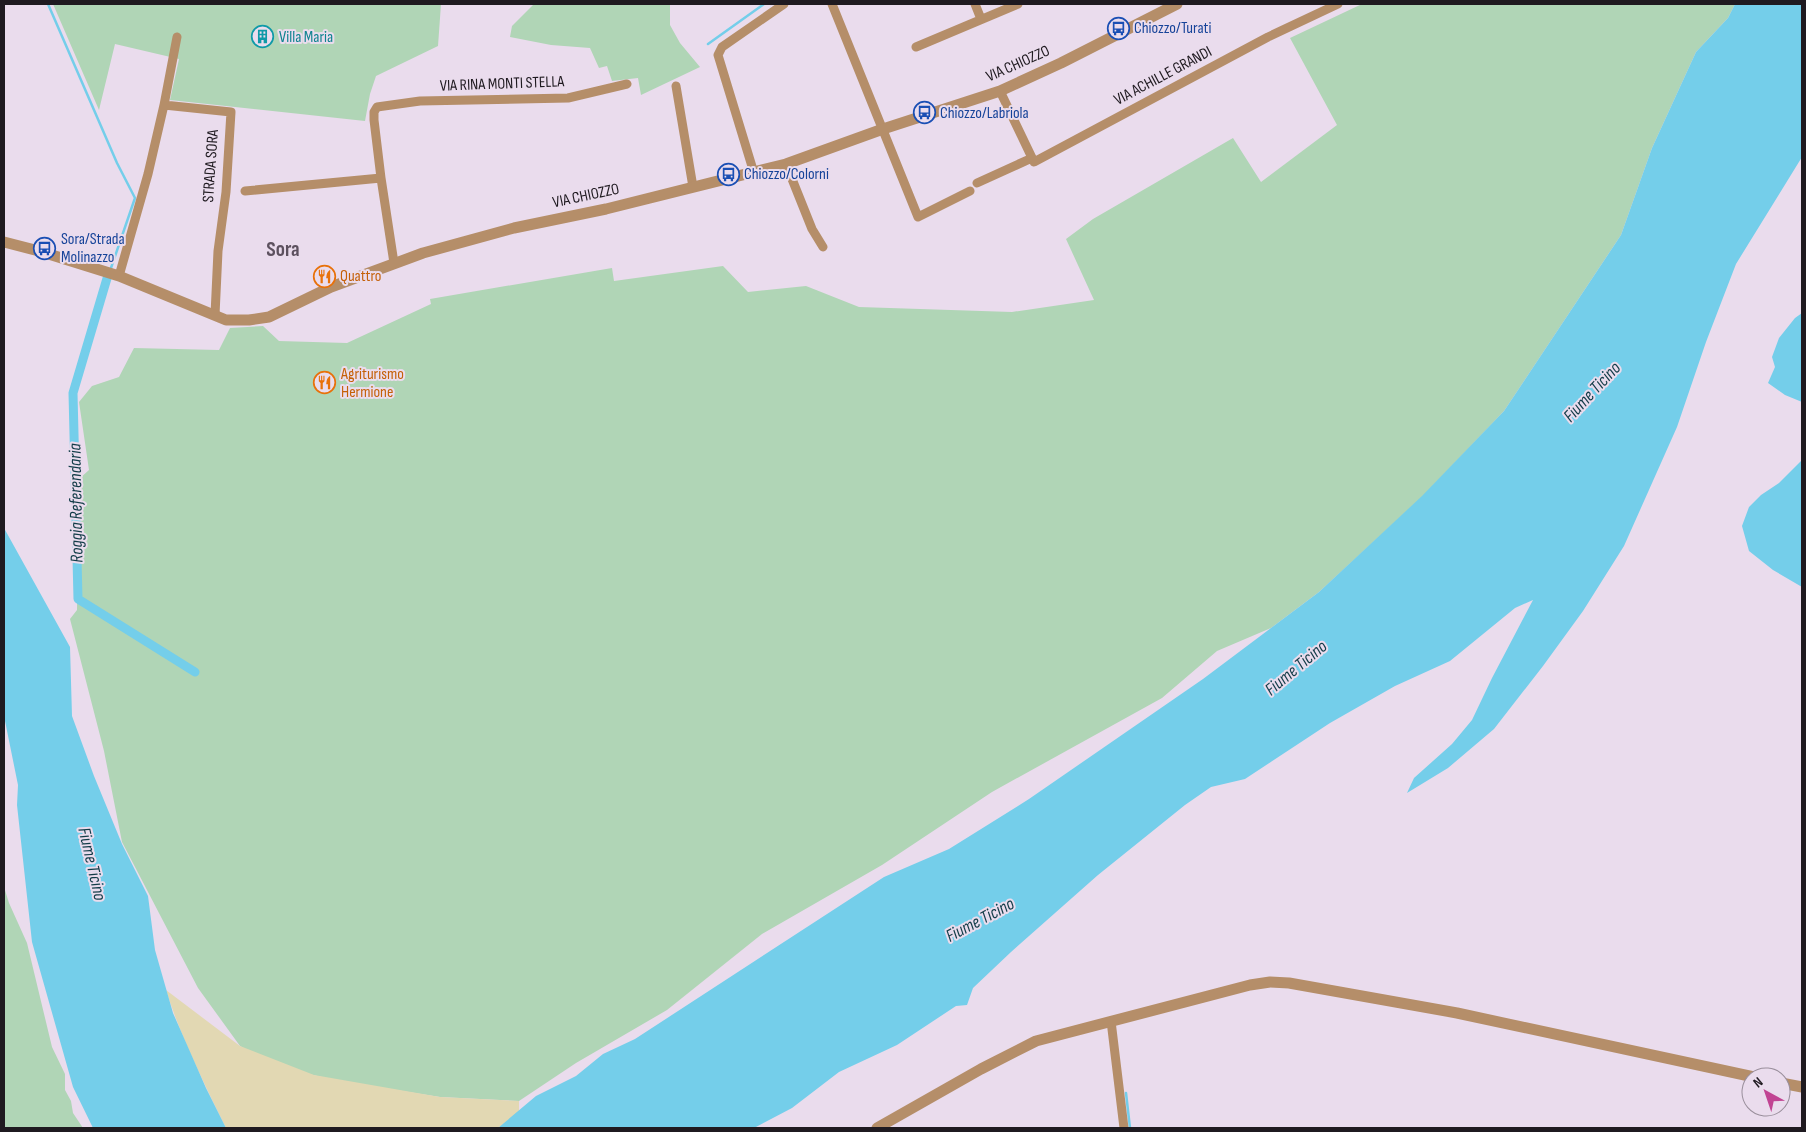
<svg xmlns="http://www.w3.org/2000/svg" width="1806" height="1132" font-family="'Sofia Sans Condensed',sans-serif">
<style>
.green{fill:#b0d5b6}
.sand{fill:#e2d8b3}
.water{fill:#74ceea}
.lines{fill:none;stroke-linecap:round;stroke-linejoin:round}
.stream{stroke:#74ceea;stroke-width:2.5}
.canal{stroke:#74ceea;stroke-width:9}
.minor{stroke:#b58e69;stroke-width:9}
.tertiary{stroke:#b58e69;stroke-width:11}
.labels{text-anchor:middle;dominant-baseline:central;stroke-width:4;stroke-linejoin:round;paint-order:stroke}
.transit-label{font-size:16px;fill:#164399;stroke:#eadced;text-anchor:start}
.culture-label{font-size:16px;fill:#0d838f;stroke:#eadced;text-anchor:start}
.street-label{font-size:16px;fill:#1f1a20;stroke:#eadced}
.food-label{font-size:16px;fill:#c56008;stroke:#eadced;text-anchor:start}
.water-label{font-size:18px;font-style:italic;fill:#123c48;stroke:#eadced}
.district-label{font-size:21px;font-weight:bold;fill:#5d515f;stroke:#eadced}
</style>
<rect width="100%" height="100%" fill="#eadced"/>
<!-- green -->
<path class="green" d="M53,4h388l-3,42 -62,30 -6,18 -5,27 -195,-21 9,-41 -64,-15 -16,66z
M534,4h136v21l10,18 20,24 -59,28 -3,-17 -26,3 -5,-15 -8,2 -9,-20 -39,-3 -41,-8 2,-11z
M1362,4h373l-7,14 -32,34 -44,96 -31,87 -117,176 -81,85 -104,96 -48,36 -54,23 -55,47 -170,94 -110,73 -120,69 -95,76 -91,53 -57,38 -79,-4 -95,-15 -69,-15 -36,-21 -42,-58 -76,-146 -18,-91 -34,-132 7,-9 2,-131 10,-9 -10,-68 13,-16 27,-9 15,-29 85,2 11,-22 33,-2 16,15 68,2 84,-39 -1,-5 182,-31 2,13 109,-15 25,26 58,-6 53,21 153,5 82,-12 -28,-61 27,-20 140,-81 28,44 76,-57 -47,-87z
M4,887l5,16 18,40 25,104 13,27v16l6,11 2,12 10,15h-79z"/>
<!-- sand -->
<path class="sand" d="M166,990l74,56 74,29 126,22 79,4v11l-21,16h-272c-22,-45 -45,-90 -60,-138z"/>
<!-- water -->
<path class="water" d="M1735,4h67v153l-66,107 -30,78 -29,85 -53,119 -41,65 -40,55 -49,63 -46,39 -41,25 7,-15 38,-34 20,-24 20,-42 41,-78 -18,8 -65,53 -55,25 -65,37 -85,56 -34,8 -26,18 -87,70 -87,77 -38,36 -6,17 -11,1 -59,39 -58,27 -47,36 -38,20h-256l38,-32 40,-20 27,-22 32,-15 249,-162 65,-28 80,-50 174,-120 116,-87 103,-96 82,-85 117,-176 31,-87 44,-96 32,-34z
M1802,313v89l-17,-7 -17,-12 7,-16 -3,-10 7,-19 16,-20z
M1802,460v127l-29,-17 -24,-19 -7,-25 7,-19 12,-12 18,-12z
M4,528l66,119 2,69 22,60 28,68 26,52 7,54 18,63 33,75 20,40h-133l-20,-41 -41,-145 -15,-137 1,-20 -14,-69z"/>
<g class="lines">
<!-- stream -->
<path class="stream" d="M48,4l69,159 18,35 -24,70
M708,44l56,-40
M1126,1093l4,35"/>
<!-- canal -->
<path class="canal" d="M108,275l-35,118 5,206 117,73"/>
<!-- minor -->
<path class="minor" d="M832,4l86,213 52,-26
M975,4l6,15
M916,47l102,-43
M676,86l17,101
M1000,91l34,71 234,-125 70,-33
M164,105l13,-68
M786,164l26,65 11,18
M754,173l-36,-118 4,-8 62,-43
M381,178l-7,-58v-8l3,-5 43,-6 148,-3 59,-14
M977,183l55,-25
M245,191l136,-13 13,85
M119,276l29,-102 16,-69 67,7 -5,80 -8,59 -3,64
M1111,1021l13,107"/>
<!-- tertiary -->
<path class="tertiary" d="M4,242l35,9 80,25 107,44h23l20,-3 62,-30 92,-34 91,-25 92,-19 180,-45 97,-35 117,-38 61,-28 116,-59
M1781,1083l21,4
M877,1128l104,-59 55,-28 214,-56 20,-3 19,1 168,30 297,64"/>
</g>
<!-- icons -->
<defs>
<symbol id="bus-ring" viewBox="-11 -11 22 22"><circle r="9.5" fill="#eadced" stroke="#1a4fb4" stroke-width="1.5"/><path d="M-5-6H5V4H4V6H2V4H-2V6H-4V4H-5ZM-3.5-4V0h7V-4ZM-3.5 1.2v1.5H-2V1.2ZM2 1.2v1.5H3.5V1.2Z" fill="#1a4fb4"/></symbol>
<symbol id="building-ring" viewBox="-11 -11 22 22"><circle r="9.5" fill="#eadced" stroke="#0f9aa8" stroke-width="1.5"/><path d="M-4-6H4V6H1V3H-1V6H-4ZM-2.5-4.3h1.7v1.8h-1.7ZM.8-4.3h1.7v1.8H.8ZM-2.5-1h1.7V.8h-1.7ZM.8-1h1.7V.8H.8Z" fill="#0f9aa8"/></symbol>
<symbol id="restaurant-ring" viewBox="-11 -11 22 22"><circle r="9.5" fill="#eadced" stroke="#e8710a" stroke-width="1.5"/><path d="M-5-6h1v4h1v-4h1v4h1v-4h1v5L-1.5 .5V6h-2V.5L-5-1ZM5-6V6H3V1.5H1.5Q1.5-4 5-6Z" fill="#e8710a"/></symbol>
</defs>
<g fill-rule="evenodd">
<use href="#bus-ring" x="1106" y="16" width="25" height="25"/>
<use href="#building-ring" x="250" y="24" width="25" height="25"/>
<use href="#bus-ring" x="912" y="100" width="25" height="25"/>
<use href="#bus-ring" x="716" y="162" width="25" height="25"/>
<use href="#bus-ring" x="32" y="236" width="25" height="25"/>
<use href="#restaurant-ring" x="312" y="264" width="25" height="25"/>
<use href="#restaurant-ring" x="312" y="370" width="25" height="25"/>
</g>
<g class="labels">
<!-- transit labels -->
<g class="transit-label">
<text x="1134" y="28">Chiozzo/Turati</text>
<text x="940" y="113">Chiozzo/Labriola</text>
<text x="744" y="174">Chiozzo/Colorni</text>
<text x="61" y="239">Sora/Strada<tspan x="61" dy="18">Molinazzo</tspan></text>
</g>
<!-- culture labels -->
<g class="culture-label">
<text x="279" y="37">Villa Maria</text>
</g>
<!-- street labels -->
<g class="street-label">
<text transform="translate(1018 64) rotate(-24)">VIA CHIOZZO</text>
<text transform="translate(1163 76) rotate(-28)">VIA ACHILLE GRANDI</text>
<text transform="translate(502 84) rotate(-2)">VIA RINA MONTI STELLA</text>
<text transform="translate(211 166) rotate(-86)">STRADA SORA</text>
<text transform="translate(586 196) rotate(-12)">VIA CHIOZZO</text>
</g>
<!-- food labels -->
<g class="food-label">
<text x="340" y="276">Quattro</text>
<text x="341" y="374">Agriturismo<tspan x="341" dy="18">Hermione</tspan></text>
</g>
<!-- water labels -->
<g class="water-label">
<text transform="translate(1592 392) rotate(-47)">Fiume Ticino</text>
<text transform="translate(76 503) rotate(-91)">Roggia Referendaria</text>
<text transform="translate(1296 668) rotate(-40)">Fiume Ticino</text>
<text transform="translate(92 864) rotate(77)">Fiume Ticino</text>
<text transform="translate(980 920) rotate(-28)">Fiume Ticino</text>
</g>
<!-- district labels -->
<g class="district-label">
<text x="283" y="249">Sora</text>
</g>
</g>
<!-- border -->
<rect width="1806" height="1132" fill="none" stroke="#1f1a20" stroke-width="10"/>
<!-- north arrow -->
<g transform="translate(1766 1092) rotate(320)"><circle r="24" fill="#eadced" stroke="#998e9b"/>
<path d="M0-4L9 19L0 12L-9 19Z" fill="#c14493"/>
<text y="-8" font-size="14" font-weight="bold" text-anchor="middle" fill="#1f1a20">N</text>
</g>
</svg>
